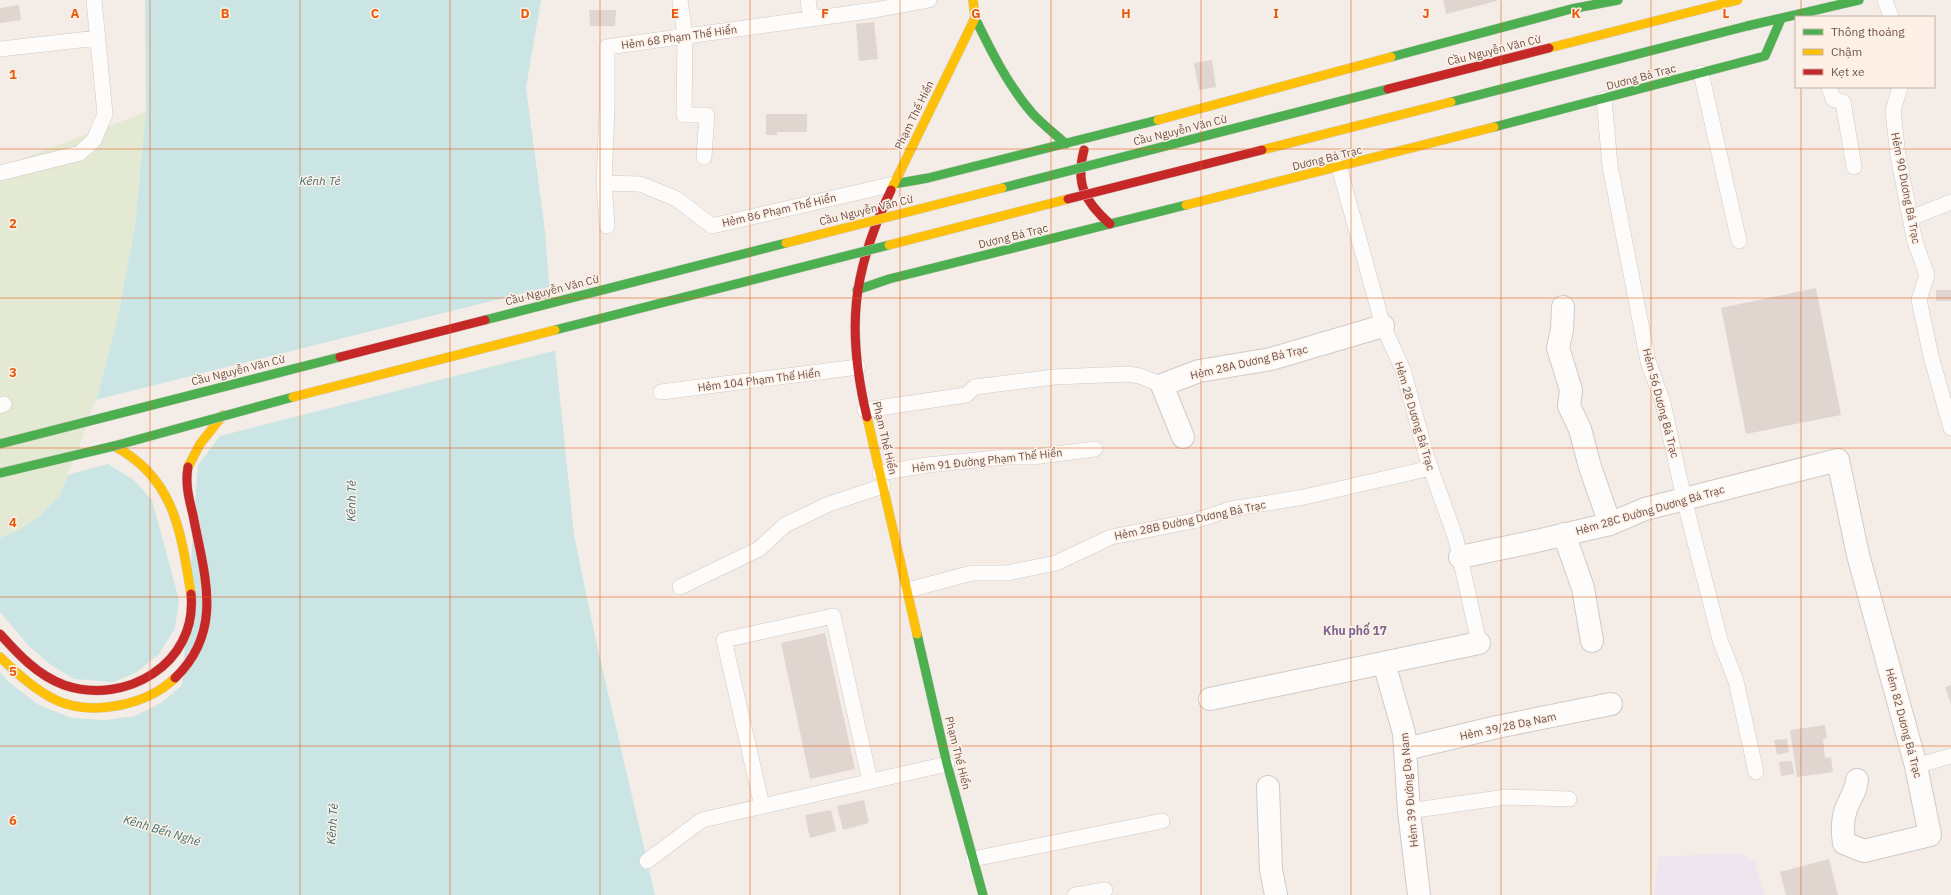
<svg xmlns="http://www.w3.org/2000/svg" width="1951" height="895" font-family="'IBM Plex Sans',sans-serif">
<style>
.education{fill:#eee5ef}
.green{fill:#e3e9d2}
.water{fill:#cae5e3}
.pier{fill:#f4ede7}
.building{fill:#e0d5cf}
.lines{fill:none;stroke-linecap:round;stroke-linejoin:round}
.lane-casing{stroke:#d2c9c4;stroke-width:16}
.street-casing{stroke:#d2c9c4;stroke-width:24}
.fast-casing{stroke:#d3c9c4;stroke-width:10}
.slow-casing{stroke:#d3c9c4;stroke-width:10}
.jam-casing{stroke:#d3c9c4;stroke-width:10}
.lane{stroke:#fdfcfb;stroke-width:15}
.street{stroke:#fdfcfb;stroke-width:22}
.fast{stroke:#4caf50;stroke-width:9}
.slow{stroke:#ffc107;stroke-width:9}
.jam{stroke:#c62828;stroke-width:9}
.fast-bridge-casing{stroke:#d3c9c4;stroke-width:10;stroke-linecap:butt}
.slow-bridge-casing{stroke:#d3c9c4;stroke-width:10;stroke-linecap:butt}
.jam-bridge-casing{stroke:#d3c9c4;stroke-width:10;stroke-linecap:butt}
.fast-bridge{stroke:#4caf50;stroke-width:9}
.slow-bridge{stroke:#ffc107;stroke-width:9}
.jam-bridge{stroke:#c62828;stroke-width:9}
.grid{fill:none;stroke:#e8590c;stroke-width:1;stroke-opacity:0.55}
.labels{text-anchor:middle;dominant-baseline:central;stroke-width:3;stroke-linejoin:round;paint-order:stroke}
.street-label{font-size:11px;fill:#6f524a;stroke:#fdf1e7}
.water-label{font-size:12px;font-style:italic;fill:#407274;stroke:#fdf1e7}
.neighbourhood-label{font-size:12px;font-weight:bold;fill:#7d6692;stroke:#fdf1e7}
.grid-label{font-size:13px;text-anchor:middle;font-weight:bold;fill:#e8590c;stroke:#fdf1e7;stroke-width:3;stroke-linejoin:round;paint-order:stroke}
</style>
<rect width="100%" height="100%" fill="#f4ede7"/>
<!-- education -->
<path class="education" d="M1740,854l14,7 11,34h-111l5,-39z"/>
<!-- green -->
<path class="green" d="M146,112l-11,114 -17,91 -22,84 -15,46 -22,49 -20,21 -20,13 -19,8v-371z"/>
<!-- water -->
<path class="water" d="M145,0h396l-15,88 19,143 7,90 22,214 22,106 59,254h-655v-357l19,-8 20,-13 20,-21 22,-49 15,-46 22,-84 17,-91 11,-114z"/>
<!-- pier -->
<path class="pier" d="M552,286l5,64 -337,86 -22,29 -16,220 -21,18 -26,13 -30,4 -33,-2 -33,-13 -29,-22 -10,-11v-60l28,33 23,20 23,14 40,3 23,-10 22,-18 16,-26 4,-28 -27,-100 -18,-20 -26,-16 -41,11 12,-28 16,-47z"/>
<!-- building -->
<path class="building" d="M1443,0h54v1l-51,13z
M19,5l2,15 -21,3v-15z
M589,10h27l-1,16h-25z
M874,22l4,37 -19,2 -3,-37z
M1212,60l4,27 -17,3 -5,-27z
M766,114h41v18h-30v3h-11z
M1816,288l25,127 -95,19 -25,-126z
M1936,290h15v11h-15z
M825,633l30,136 -45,10 -29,-136z
M1951,685v20l-6,-18z
M1825,725l2,13 -4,1 2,19 6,-1 2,15 -36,5 -7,-47z
M1787,739l2,13 -12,3 -3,-15z
M1792,761l2,13 -13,2 -2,-14z
M864,800l5,23 -26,7 -6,-24z
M831,810l5,21 -26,7 -5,-23z
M1829,859l9,36h-52l-6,-23z"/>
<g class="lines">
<defs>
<path id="lane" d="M680,0l5,36 -1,79h23l-3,42
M808,0l3,19
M1885,0l6,17
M0,49l98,-11
M1701,73l38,168
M1829,87l4,12 10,3 11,65
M1900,87l-7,24 5,45 17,86 12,33 -8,25 12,56 20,72
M1604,99l6,67 38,195 15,42 21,96 36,141 16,41 20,91
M1339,167l44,159 20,44 24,88 29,81 23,104
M0,173l80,-20 14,-13 11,-26 -11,-114
M604,183l36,1 37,15 35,27 182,-42
M1911,218l40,-16
M607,226l-3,-43 3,-74v-62l268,-37 54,-10
M661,392l197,-25
M0,406l4,-2
M865,410l101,-15 9,-8 79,-10 74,-3 12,2 22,9
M880,473l47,-8 79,-8h26l63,-8
M680,587l79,-38 26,-24 44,-21 54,-18
M908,590l64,-17h35l49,-10 55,-26 87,-17 33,-11 73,-12 127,-29
M1916,766l35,-10
M762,806l-38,-166 109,-24 37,165
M1409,811l97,-14 63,2
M973,859l189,-38
M647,861l55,-41 245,-56
M1075,895l30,-5"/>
<path id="street" d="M1563,307l-1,23 -4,18 13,42 -2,16 11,23 10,38 20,57
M1183,437l-21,-52 37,-14 72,-12 112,-33
M1564,534l19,54 9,53
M1460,557l72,-15 78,-18 35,-15 193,-49 20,95 58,211 14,69 -66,16 -20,-8c-2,-12 -2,-22 2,-34 4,-11 10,-17 11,-29
M1384,663l20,70 5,78 10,84
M1210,699l269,-56
M1406,749l91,-22 114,-23
M1268,787l3,83 5,25"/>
<path id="fast" d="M975,18c16,33 33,67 57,95 10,11 23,21 34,31
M1747,26l112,-26
M1391,57l180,-48 47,-9
M1494,127l271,-71 16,-37
M894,184l34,-6 230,-58
M857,290l32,-11 297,-74
M917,634l30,130 36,131"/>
<path id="slow" d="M1158,120l233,-63
M891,190l84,-172 -2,-18
M1186,205l308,-78
M867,417l50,217
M114,446c61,32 67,87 77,148
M188,467l12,-23 23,-29
M0,657c17,17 36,34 58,44 36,15 89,4 117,-23"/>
<path id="jam" d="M1084,150c-9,34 1,52 26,74
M867,417c-21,-88 -15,-145 24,-227
M0,634c18,20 37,41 64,51 61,21 134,-21 127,-91
M175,678c50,-48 29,-104 18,-163 -4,-16 -8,-31 -5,-48"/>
</defs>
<!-- lane casing -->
<use href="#lane" class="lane-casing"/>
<!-- street casing -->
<use href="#street" class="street-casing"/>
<!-- fast casing -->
<use href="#fast" class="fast-casing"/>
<!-- slow casing -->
<use href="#slow" class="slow-casing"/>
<!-- jam casing -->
<use href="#jam" class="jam-casing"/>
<!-- lane -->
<use href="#lane" class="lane"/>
<!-- street -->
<use href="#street" class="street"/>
<!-- fast -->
<use href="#fast" class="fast"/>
<!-- slow -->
<use href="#slow" class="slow"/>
<!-- jam -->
<use href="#jam" class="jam"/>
<defs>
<path id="fast-bridge" d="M1451,102l296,-76
M1002,188l386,-99
M485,320l301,-77
M555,330l334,-85
M0,444l340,-87
M0,473l114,-27 179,-49"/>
<path id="slow-bridge" d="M1549,48l189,-48
M1262,150l189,-48
M786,243l216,-55
M889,245l179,-46
M293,397l262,-67"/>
<path id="jam-bridge" d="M1388,89l161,-41
M1068,199l194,-49
M340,357l145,-37"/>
</defs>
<!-- fast-bridge casing -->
<use href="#fast-bridge" class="fast-bridge-casing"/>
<!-- slow-bridge casing -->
<use href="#slow-bridge" class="slow-bridge-casing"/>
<!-- jam-bridge casing -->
<use href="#jam-bridge" class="jam-bridge-casing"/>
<!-- fast-bridge -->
<use href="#fast-bridge" class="fast-bridge"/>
<!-- slow-bridge -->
<use href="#slow-bridge" class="slow-bridge"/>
<!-- jam-bridge -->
<use href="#jam-bridge" class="jam-bridge"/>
</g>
<!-- grid -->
<path class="grid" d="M150,0v895M300,0v895M450,0v895M600,0v895M750,0v895M900,0v895M1051,0v895M1201,0v895M1351,0v895M1501,0v895M1651,0v895M1801,0v17M1801,87v808M0,149h1951M0,298h1951M0,448h1951M0,597h1951M0,746h1951"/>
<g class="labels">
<!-- street labels -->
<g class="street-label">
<text transform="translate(679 37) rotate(-8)">Hẻm 68 Phạm Thế Hiển</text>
<text transform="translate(1494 50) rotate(-14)">Cầu Nguyễn Văn Cừ</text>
<text transform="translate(1641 77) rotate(-15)">Dương Bá Trạc</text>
<text transform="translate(914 115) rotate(-64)">Phạm Thế Hiển</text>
<text transform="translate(1180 130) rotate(-14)">Cầu Nguyễn Văn Cừ</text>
<text transform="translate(1327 158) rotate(-14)">Dương Bá Trạc</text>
<text transform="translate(1906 188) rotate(79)">Hẻm 90 Dương Bá Trạc</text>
<text transform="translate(779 210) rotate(-13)">Hẻm 86 Phạm Thế Hiển</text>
<text transform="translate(866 210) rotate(-14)">Cầu Nguyễn Văn Cừ</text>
<text transform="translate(1013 236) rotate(-14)">Dương Bá Trạc</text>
<text transform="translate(552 290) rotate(-14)">Cầu Nguyễn Văn Cừ</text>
<text transform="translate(1249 362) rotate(-13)">Hẻm 28A Dương Bá Trạc</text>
<text transform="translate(238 370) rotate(-14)">Cầu Nguyễn Văn Cừ</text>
<text transform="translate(759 380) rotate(-7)">Hẻm 104 Phạm Thế Hiển</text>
<text transform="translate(1661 403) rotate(75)">Hẻm 56 Dương Bá Trạc</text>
<text transform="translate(1415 416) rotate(73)">Hẻm 28 Dương Bá Trạc</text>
<text transform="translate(885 438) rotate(77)">Phạm Thế Hiển</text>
<text transform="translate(987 460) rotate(-6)">Hẻm 91 Đường Phạm Thế Hiển</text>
<text transform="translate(1650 510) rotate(-16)">Hẻm 28C Đường Dương Bá Trạc</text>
<text transform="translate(1190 520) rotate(-12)">Hẻm 28B Đường Dương Bá Trạc</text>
<text transform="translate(1904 723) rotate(75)">Hẻm 82 Dương Bá Trạc</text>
<text transform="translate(1508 726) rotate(-12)">Hẻm 39/28 Dạ Nam</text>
<text transform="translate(958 753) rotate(76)">Phạm Thế Hiển</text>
<text transform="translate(1409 790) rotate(-95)">Hẻm 39 Đường Dạ Nam</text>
</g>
<!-- water labels -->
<g class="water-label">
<text x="320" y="180">Kênh Tẻ</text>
<text transform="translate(351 501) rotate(-89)">Kênh Tẻ</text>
<text transform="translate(332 824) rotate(-86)">Kênh Tẻ</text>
<text transform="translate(162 830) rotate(17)">Kênh Bến Nghé</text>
</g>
<!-- neighbourhood labels -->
<g class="neighbourhood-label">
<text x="1355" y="630">Khu phố 17</text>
</g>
</g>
<g class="grid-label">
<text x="75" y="18">A</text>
<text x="225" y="18">B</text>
<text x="375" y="18">C</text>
<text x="525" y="18">D</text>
<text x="675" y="18">E</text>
<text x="825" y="18">F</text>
<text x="976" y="18">G</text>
<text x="1126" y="18">H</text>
<text x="1276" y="18">I</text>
<text x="1426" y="18">J</text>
<text x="1576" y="18">K</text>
<text x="1726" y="18">L</text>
<text x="13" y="79">1</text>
<text x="13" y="228">2</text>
<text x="13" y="377">3</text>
<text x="13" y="527">4</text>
<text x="13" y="676">5</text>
<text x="13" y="825">6</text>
</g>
<!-- legend -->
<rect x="1795" y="16" width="140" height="72" fill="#fdf1e7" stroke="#c4b1a8"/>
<rect x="1803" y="29" width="20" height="6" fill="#4caf50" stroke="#c4b1a8"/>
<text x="1831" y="36" font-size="12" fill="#6f524a">Thông thoáng</text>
<rect x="1803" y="49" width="20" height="6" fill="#ffc107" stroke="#c4b1a8"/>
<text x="1831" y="56" font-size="12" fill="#6f524a">Chậm</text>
<rect x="1803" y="69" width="20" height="6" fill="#c62828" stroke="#c4b1a8"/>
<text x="1831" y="76" font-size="12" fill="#6f524a">Kẹt xe</text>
</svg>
